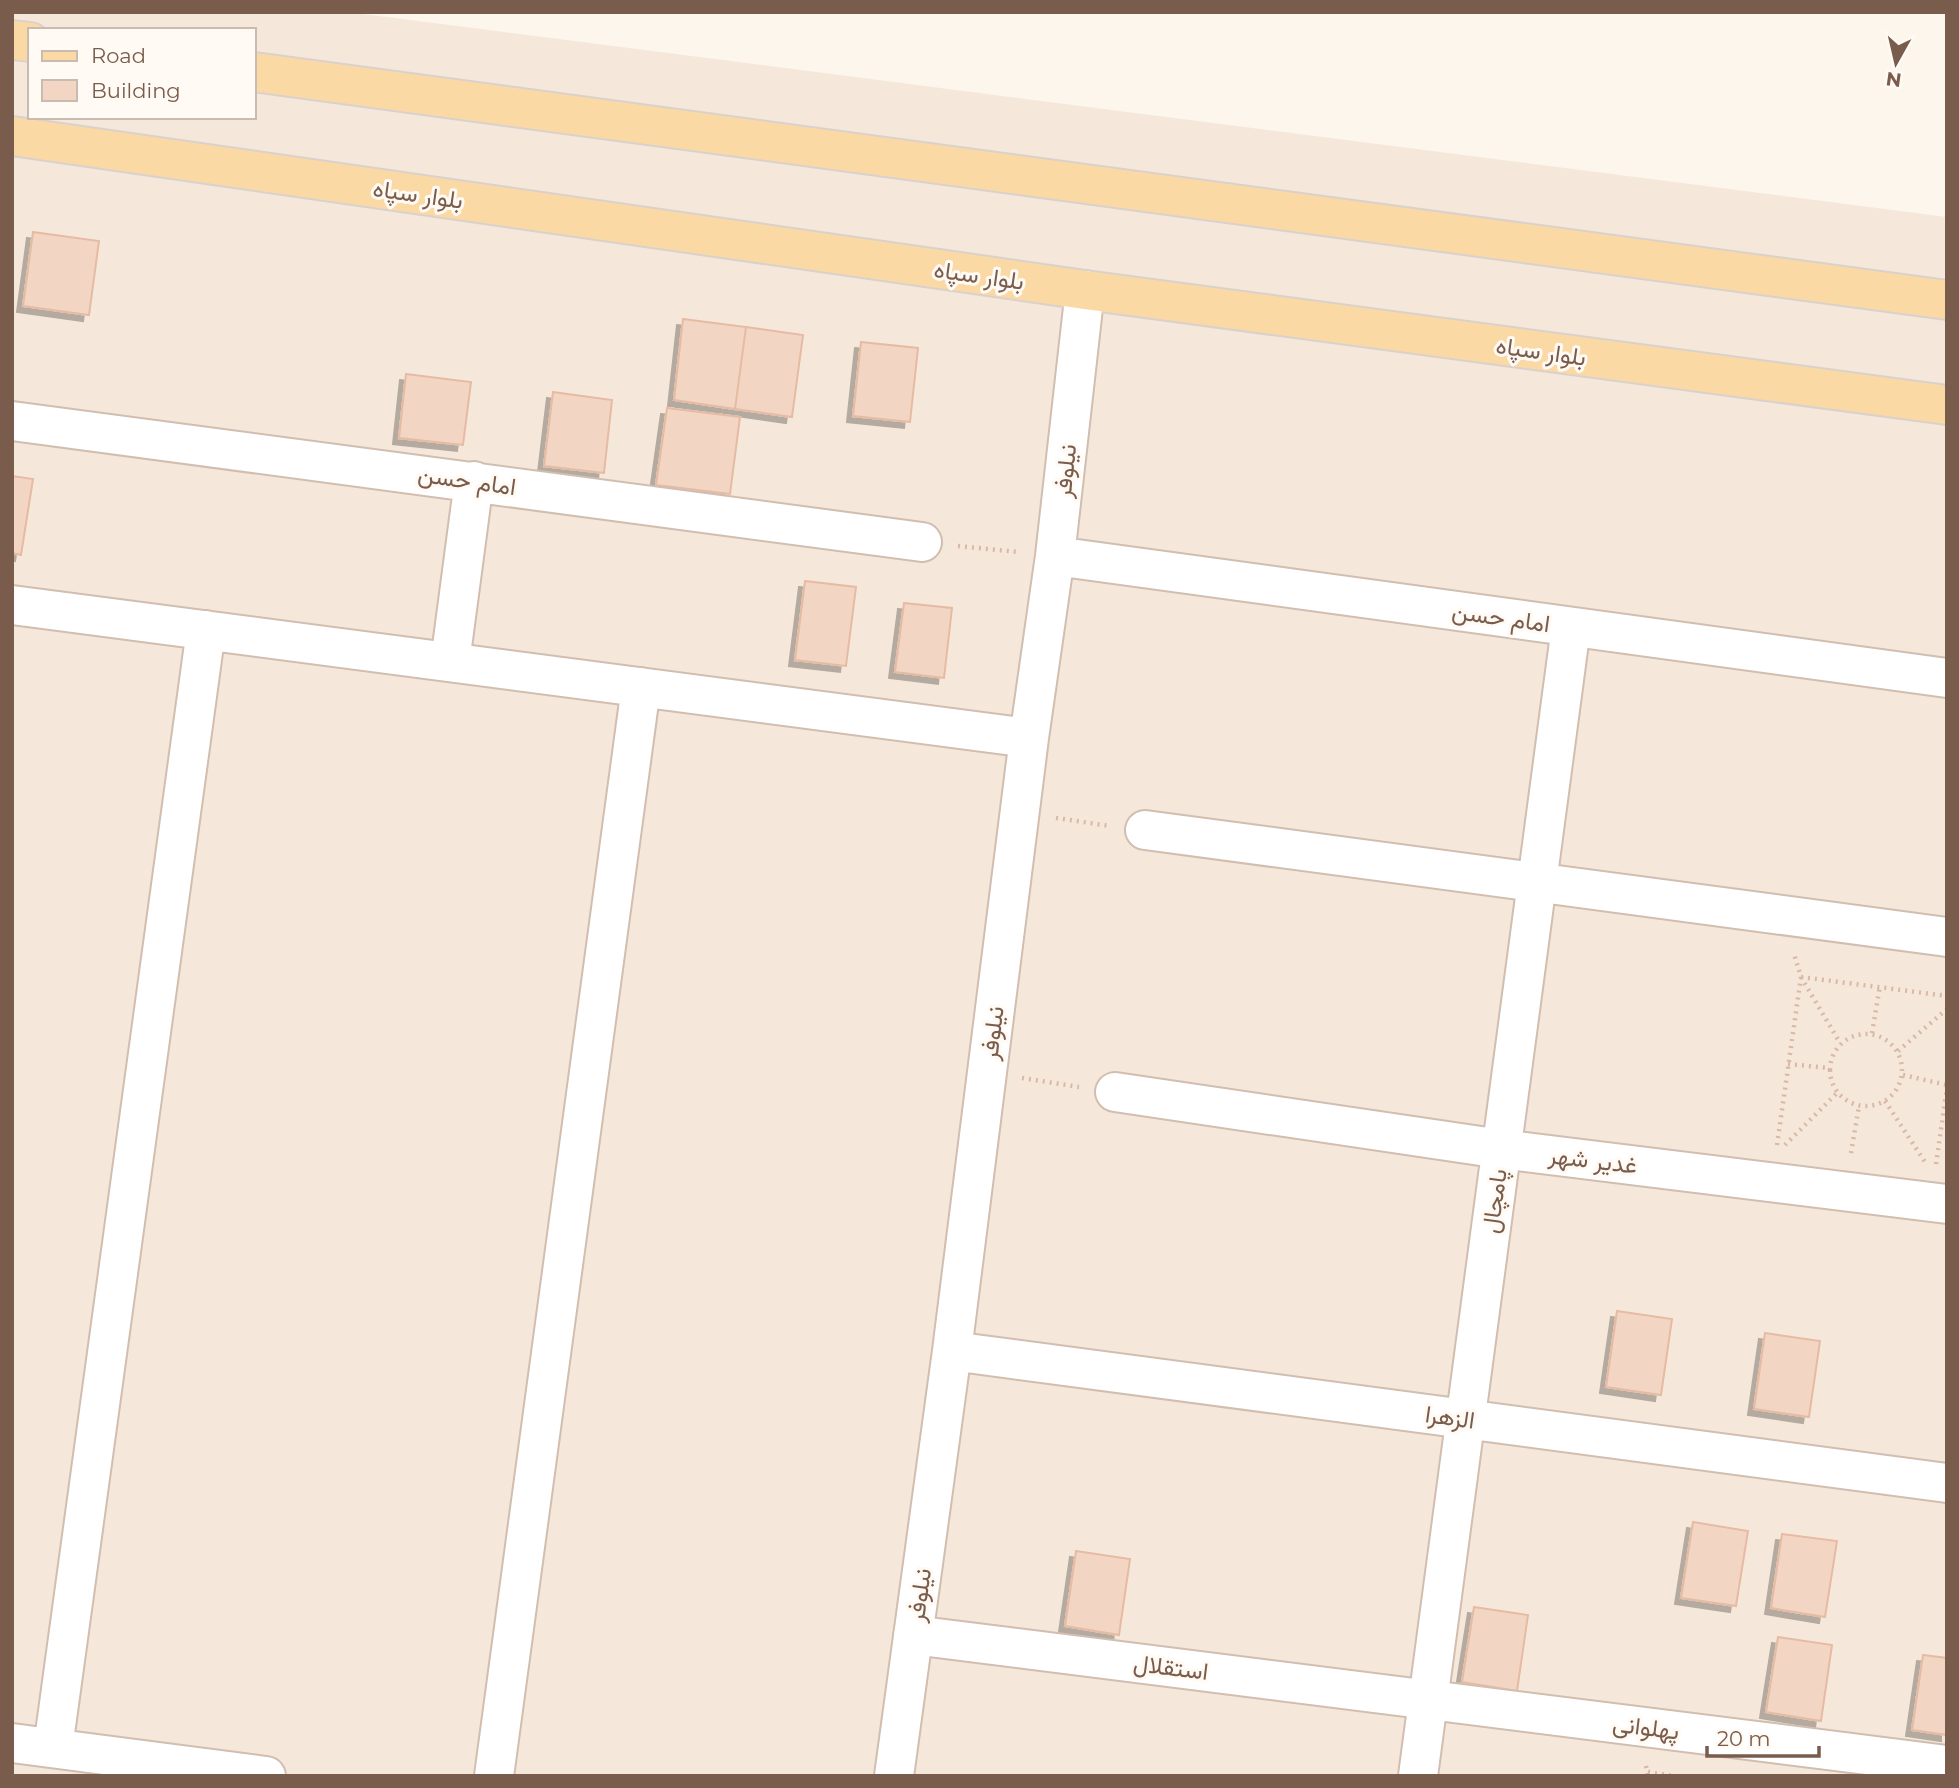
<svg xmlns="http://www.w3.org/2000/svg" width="1959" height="1788" font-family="Montserrat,Vazirmatn,sans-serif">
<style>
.residential{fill:#f5e8da;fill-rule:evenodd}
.building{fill:#f3d5c3;stroke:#e6bba3;stroke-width:2;filter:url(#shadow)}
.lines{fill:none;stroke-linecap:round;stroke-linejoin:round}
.minor-casing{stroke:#d1beb0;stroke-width:42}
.major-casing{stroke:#dad1cd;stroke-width:42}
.path{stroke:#d9b8a5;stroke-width:4.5;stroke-dasharray:2 5;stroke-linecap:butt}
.minor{stroke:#fff;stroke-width:38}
.major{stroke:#fbd9a5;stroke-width:38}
.labels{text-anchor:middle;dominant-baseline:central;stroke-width:6;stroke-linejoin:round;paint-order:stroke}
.street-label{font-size:24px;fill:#7a5c4d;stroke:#fffaf3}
</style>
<defs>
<filter id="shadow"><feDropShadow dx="-6" dy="6" stdDeviation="0" flood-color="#0004"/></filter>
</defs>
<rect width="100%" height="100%" fill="#fdf6ec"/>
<!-- residential -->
<path class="residential" d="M12,12h336l1599,205v1559h-1935zM30,30h224v87h-224z"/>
<!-- building -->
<path class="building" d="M33,232l66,9 -10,74 -66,-9z
M683,319l63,8 -11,82 -61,-9z
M746,327l57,8 -11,82 -57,-8z
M861,342l57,6 -8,74 -57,-6z
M406,374l65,8 -8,63 -64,-7z
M553,392l59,8 -8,73 -60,-7z
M667,408l73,9 -10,77 -74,-9z
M12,476l21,3 -12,76 -9,-2z
M805,581l51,6 -10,79 -51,-6z
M904,603l48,5 -8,70 -49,-6z
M1617,1311l55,8 -11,76 -55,-8z
M1765,1333l55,8 -11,76 -55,-8z
M1693,1522l55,9 -12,75 -55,-8z
M1782,1534l55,7 -12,76 -54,-9z
M1076,1551l54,8 -11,76 -54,-9z
M1474,1607l54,8 -11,76 -55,-9z
M1778,1637l54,8 -11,76 -55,-9z
M1923,1655l24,3v77l-35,-5z"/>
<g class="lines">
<defs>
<path id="minor" d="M12,421l910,121
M1055,556l892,122
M12,605l1017,133
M450,662l24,-181
M1145,830l802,107
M1115,1092l386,57 446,55
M952,1351l995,132
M913,1635l1034,130
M12,1743l254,33
M53,1748l153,-1118
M494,1776l147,-1089
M894,1776l58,-425 77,-613 26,-182 30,-266
M1418,1776l153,-1149"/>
<path id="major" d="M12,40l18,2
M254,72l1693,228
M12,136l1073,154 862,115"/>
</defs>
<!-- minor casing -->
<use href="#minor" class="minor-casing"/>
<!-- major casing -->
<use href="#major" class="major-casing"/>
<!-- path -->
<path class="path" d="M958,546l60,6
M1056,818l54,8
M1801,977l146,19
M1801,977l39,66
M1872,1033l8,-47
M1830 1070a36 36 0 1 1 72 0a36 36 0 1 1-72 0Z
M1898,1051l49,-42
M1788,1064l41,4
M1903,1075l44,10
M1022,1078l57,9
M1885,1101l40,61
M1777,1145l24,-168 -7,-23
M1785,1145l52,-52
M1851,1153l8,-47
M1936,1164l11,-76
M1646,1766l2,10
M1648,1772l26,4"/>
<!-- minor -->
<use href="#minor" class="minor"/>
<!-- major -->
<use href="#major" class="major"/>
</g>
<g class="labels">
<!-- street labels -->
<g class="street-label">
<text transform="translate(418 194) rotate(8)">بلوار سپاه</text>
<text transform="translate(979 275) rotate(8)">بلوار سپاه</text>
<text transform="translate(1541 351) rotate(8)">بلوار سپاه</text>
<text transform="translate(1065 471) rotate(-84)">نیلوفر</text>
<text transform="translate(467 480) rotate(8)">امام حسن</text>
<text transform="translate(1501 617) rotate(8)">امام حسن</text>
<text transform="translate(992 1033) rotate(-83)">نیلوفر</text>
<text transform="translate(1593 1160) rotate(7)">غدیر شهر</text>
<text transform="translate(1494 1201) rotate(-82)">پامچال</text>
<text transform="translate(1450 1417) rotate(8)">الزهرا</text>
<text transform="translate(919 1595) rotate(-82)">نیلوفر</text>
<text transform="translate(1171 1667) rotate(7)">استقلال</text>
<text transform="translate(1646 1727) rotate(7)">پهلوانی</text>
</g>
</g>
<!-- border -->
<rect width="1959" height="1788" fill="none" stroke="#7a5c4d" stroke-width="28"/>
<!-- legend -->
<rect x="28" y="28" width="228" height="91" fill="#fffaf3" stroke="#cabbb1" stroke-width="2"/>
<rect x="42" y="51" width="35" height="10" fill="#fbd9a5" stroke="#cabbb1" stroke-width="2"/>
<text x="91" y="63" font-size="21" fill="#7a5c4d">Road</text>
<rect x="42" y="80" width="35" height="21" fill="#f3d5c3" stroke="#cabbb1" stroke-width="2"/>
<text x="91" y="98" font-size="21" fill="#7a5c4d">Building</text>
<!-- north arrow -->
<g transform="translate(1896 63) rotate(188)" stroke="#fffaf3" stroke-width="5" paint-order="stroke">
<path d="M0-5L12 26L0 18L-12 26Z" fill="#7a5c4d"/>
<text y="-10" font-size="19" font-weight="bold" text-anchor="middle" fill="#7a5c4d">N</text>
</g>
<!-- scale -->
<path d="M1707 1746v10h112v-10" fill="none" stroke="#7a5c4d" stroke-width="3.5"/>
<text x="1717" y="1746" font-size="21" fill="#7a5c4d" stroke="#fffaf3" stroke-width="5" paint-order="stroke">20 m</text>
</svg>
